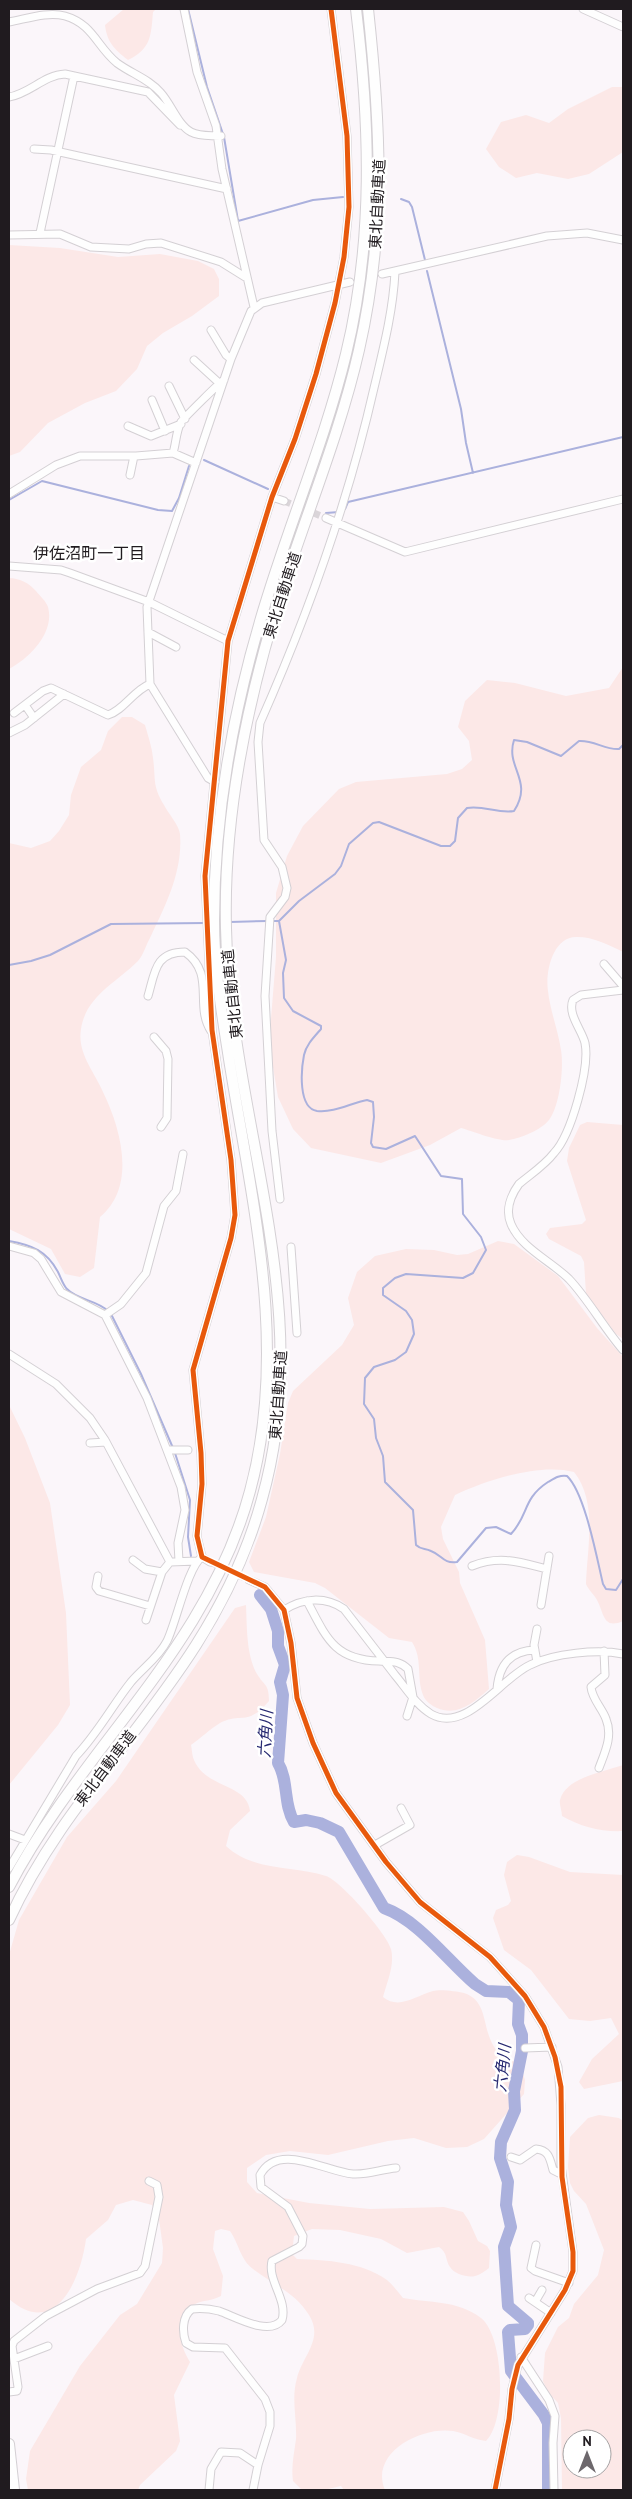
<svg xmlns="http://www.w3.org/2000/svg" width="632" height="2499" font-family="'PT Sans','Noto Sans JP',sans-serif">
<style>
.green{fill:#fce8e7;fill-rule:evenodd}
.lines{fill:none;stroke-linecap:round;stroke-linejoin:round}
.stream{stroke:#abb1dd;stroke-width:2}
.river{stroke:#abb1dd;stroke-width:12}
.minor-tunnel{stroke:#dad5d9;stroke-width:7;stroke-dasharray:7 3.5;stroke-linecap:butt}
.minor-casing{stroke:#d4d0d4;stroke-width:9}
.highway-casing{stroke:#d4d0d4;stroke-width:12}
.minor{stroke:#fefefe;stroke-width:7}
.highway{stroke:#fefefe;stroke-width:10}
.cycleway-casing{stroke:#fff;stroke-width:8}
.cycleway{stroke:#e8590c;stroke-width:5}
.labels{text-anchor:middle;dominant-baseline:central;stroke-width:5;stroke-linejoin:round;paint-order:stroke}
.street-label{font-size:15px;fill:#201b1f;stroke:#fff}
.neighbourhood-label{font-size:16px;fill:#201b1f;stroke:#fff}
.water-label{font-size:16px;font-style:italic;fill:#272971;stroke:#fff}
</style>
<rect width="100%" height="100%" fill="#fbf6fa"/>
<!-- green -->
<path class="green" d="M124,9h32l-3,3c-2,24 -2,37 -25,48 -14,-11 -21,-18 -23,-35z
M612,87h11v65l-34,22 -21,5 -31,-6 -21,5 -17,-11 -13,-18 15,-27 25,-7 23,8 19,-14z
M9,245l51,3 58,9 42,-3 38,7 16,8 5,10v17l-27,20 -29,17 -16,13 -10,23 -21,22 -31,12 -37,20 -28,29 -11,4z
M9,578c10,0 20,5 27,13 4,5 10,10 12,16 7,25 -18,51 -39,62z
M623,667v285c-14,-7 -29,-15 -46,-15 -24,-1 -32,35 -29,54 2,19 10,39 13,59 3,17 -1,56 -12,70 -8,10 -28,18 -40,20 -10,2 -37,-9 -48,-12l-31,17 -49,18 -70,-15 -18,-19 -15,-32 -9,-54 7,-86v-64l11,-37 16,-30 36,-37 17,-7 91,-8 15,-5 10,-9 -3,-19 -11,-14 7,-26 22,-21 28,3 51,13 43,-8z
M122,717h10l13,8c3,11 7,22 8,33 3,22 -1,27 11,47 4,8 15,20 16,29 3,38 -15,72 -30,104 -4,7 -7,18 -12,23 -22,22 -52,35 -57,68 -4,24 13,42 22,63 18,37 34,94 -3,125l-6,51 -14,9 -15,-3 -14,-25 -42,-20v-386l22,5 19,-7 9,-10 10,-16 2,-20 10,-28 20,-17 7,-19z
M587,1122l36,3v214l-7,-5 -30,-40 -2,-32 -3,-6 -32,-17 -3,-5 4,-6 32,-4 4,-4 -19,-59 2,-13 11,-23z
M498,1241l16,3 44,32 39,52 26,29v264c-20,9 -19,-8 -26,-21 -3,-6 -8,-9 -11,-16 1,-36 12,-82 -12,-112 -35,-9 -87,8 -119,23l-14,32 2,12 16,33 1,11 25,57 4,49c-15,13 -31,28 -52,19 -5,-2 -12,-7 -14,-13 -7,-17 0,-36 -11,-53l-23,-4 -64,-50 -10,-5 -61,-11 -5,-10 17,-45 14,-63 8,-51 5,-12 49,-46 12,-20 -6,-27 9,-26 18,-16 31,-7 28,1 23,5 11,-1z
M9,1405l16,33 25,65 16,110 4,92 -12,20 -49,60z
M246,1605c1,20 0,50 11,69 7,12 12,9 12,27 -22,26 -27,11 -49,22 -10,6 -19,15 -29,22 1,4 1,11 3,15 12,29 53,23 56,51l-20,19 -4,16c28,26 67,19 100,30 15,5 61,58 65,73 4,16 -4,33 -8,48 16,13 32,-1 50,-6 7,-2 23,0 31,2 24,8 18,33 29,52 6,10 17,15 27,19l5,16 -1,14 -40,45 -17,8 -21,1 -32,-10 -26,3 -60,14 -38,-4 -24,4 -19,13v14l10,11 52,10 61,6 74,-2 19,5 6,9 9,20 9,5 3,5 -1,17c-4,3 -9,7 -14,8 -7,2 -21,-2 -25,-9 -5,-7 -2,-14 -11,-20l-32,6 -26,-14 -41,-9 -28,-1 -18,7 -2,18 5,5c30,1 65,3 90,21 6,5 11,12 16,18 26,5 55,2 78,20 23,18 26,103 5,123 -12,-1 -21,-8 -33,-10 -32,-5 -84,22 -68,59h-41l-3,-4 -17,4h-22l-9,-9c-2,-14 1,-27 3,-42 1,-20 -5,-41 1,-61 6,-23 27,-39 12,-63 -13,-22 -37,-31 -56,-46 -13,-10 -14,-25 -23,-38l-9,-2 -6,2 -2,18 10,27 -2,20c-9,5 -18,4 -26,8 -23,11 -16,41 -5,58l-16,33 6,46 -4,10 -36,34 -2,5h-110l-2,-11 4,-28 50,-85 40,-51 17,-11 25,-41 1,-15 -4,-29 -7,-14 -19,-5 -17,5 -8,15 -22,19c-5,39 -30,101 -77,60v-344l10,-35 48,-83 49,-56 119,-173z
M623,1765v66c-22,1 -42,-4 -61,-15 0,-5 -3,-12 -2,-16 6,-23 44,-28 63,-35z
M517,1855l12,2 41,15 53,3v206l-39,8 -5,-7 13,-23 27,-25 -8,-16 -21,3 -21,-2 -38,-49 -27,-20 -11,-32 3,-8 12,-5 3,-4 -7,-26 3,-13z
M599,2115l20,3 4,3v369h-61l-1,-72 -3,-15 -10,-11 -5,-11 2,-28 13,-26 11,-9 5,-14 24,-29 6,-25 -18,-46 -12,-13 -4,-8 -2,-16 2,-30 18,-19zM572,2439h30v30h-30z"/>
<g class="lines">
<!-- stream -->
<path class="stream" d="M188,9l19,78 17,50 14,84 75,-21 30,-3
M401,199l8,3 3,5 13,53
M427,271l34,138 5,34 7,30
M204,460l64,29
M9,500l33,-19 116,29 14,1 7,-13 10,-32
M345,509l3,-7 275,-65
M326,513l13,-1
M272,921h7l20,-20 36,-27 6,-8 8,-22 24,-21 6,-1 62,24h9l5,-5 3,-23 9,-10c17,-3 31,6 47,3 20,-31 -9,-43 0,-71l13,2 34,14 18,-15c15,-1 26,9 40,8l4,-4
M279,921l7,39 -3,13 1,25 9,13 28,15v3c-7,8 -15,16 -17,26 -3,15 -6,53 13,56 17,2 34,-8 50,-11l6,2 1,15 -3,26 2,4 13,2 29,-13 26,40 21,3 1,35 18,23 5,13 -13,23 -10,5 -57,-4 -11,4 -12,10v7l23,16 6,9 2,14 -8,18 -11,8 -21,7 -9,11 -1,26 10,15 2,19 7,18 2,26 28,28 3,35c5,5 9,3 15,6 11,4 12,13 26,11l29,-34 10,-1 15,7c18,-19 11,-35 37,-52 7,-4 11,-7 19,-6 18,17 30,83 36,108l3,5 10,1 7,-11
M230,922l38,-1
M9,965l22,-4 19,-6 61,-31 94,-1
M9,1241c23,4 38,10 49,31 3,6 5,13 9,17 10,11 30,11 41,22
M111,1314l30,60 32,74
M175,1453l15,47 -2,37 3,19"/>
<!-- river -->
<path class="river" d="M260,1595l11,14 7,22v15l7,19 -5,17 3,13 -5,68c11,18 5,41 16,59l12,-2 14,3 19,9 45,76c34,12 63,52 91,76l11,7 23,1 10,8 -1,24 4,11v16l-8,40 1,19 -14,32 -1,16 8,24 -2,23 5,22 -7,20 4,59 20,17v2l-3,4 -15,1 -2,2 3,39 33,44 4,8v67"/>
<!-- minor-tunnel -->
<path class="minor-tunnel" d="M284,501l42,17
M210,1562l39,18"/>
<defs>
<path id="minor" d="M184,9l13,63 19,54 6,43 32,138
M583,9l40,18
M9,22c17,-3 39,-11 56,-6 28,8 32,31 52,47 15,11 32,16 44,30 10,11 17,32 30,39 9,5 20,3 30,4
M9,97c20,-3 35,-22 56,-23l83,18 32,33
M34,149l17,1 176,39
M40,233l34,-157
M9,235l51,-1 31,13 38,2 17,-5 15,-1 60,19 24,15
M382,274l165,-38 40,-3 36,7
M211,330l15,25 5,4
M194,360l24,22
M169,386l16,33
M152,400l13,31
M128,426l23,10 30,-12
M173,453c3,-9 3,-22 8,-31 4,-5 39,-40 43,-42
M130,475l4,-19
M9,494l47,-29 24,-9h56l37,-3 23,10
M272,497l12,4
M326,518l79,34 218,-53
M9,566l52,4 9,3 79,29 79,39
M148,632l28,15
M25,705l9,13
M14,713l29,-22 8,-3 57,27c16,-5 25,-24 42,-31
M9,733l16,-8 39,-31
M215,782l-7,-4 -58,-94 -3,-77 84,-248 20,-48 11,-8 88,-21
M604,964l19,22
M623,990l-42,5 -8,5c-6,14 9,30 12,43 5,25 -14,92 -31,110 -9,12 -23,21 -35,31 -8,11 -14,26 -8,40 10,24 40,37 58,55 19,20 35,49 54,71
M148,996c7,-24 7,-44 37,-44 31,22 9,53 26,79
M154,1037l12,14 2,8 -1,59 -6,9
M280,1199l-8,-68 -7,-135 5,-79 15,-20 2,-9 -5,-21 -18,-27 -6,-98 2,-19c47,-106 88,-221 114,-335 9,-38 19,-76 21,-116
M9,1246l25,7 7,6 20,33 44,23 42,83 34,89 4,23 -7,33 1,18
M291,1247l6,86
M105,1315l16,-11 25,-31 18,-67 12,-15 7,-37
M9,1354l47,30 34,34 15,22 65,122 27,-1
M90,1443l16,-1
M168,1450h20
M133,1560l12,9 17,3
M210,1562l-8,-5 -5,-21 5,-52 -1,-31 -8,-83 38,-132 4,-23 -4,-55 -19,-130 -7,-154 23,-235 44,-144 23,-58 21,-65 19,-71 9,-46 5,-50 -2,-71 -16,-127
M472,1566c28,-11 47,-4 75,3
M98,1576l-2,11 3,4 51,15
M249,1580l16,7 19,23 7,33 6,55 16,45 23,50 50,69 34,40 70,55 35,39 19,31 14,40 3,38v60l12,87v19l-8,19 -47,75 -6,24 -3,30 -14,71
M307,1601c19,36 27,59 72,60 12,1 20,-1 29,8l5,28 -6,19
M541,1605l8,-49
M284,1610c19,-12 41,-14 60,-1 17,22 34,44 51,66 11,13 21,30 36,39 35,20 70,-36 99,-49 24,-12 68,-16 93,-11
M146,1620l16,-48 8,-10
M537,1629l-3,16 3,17
M497,1689c2,-24 13,-38 38,-39
M599,1768c6,-16 14,-32 7,-49 -4,-11 -14,-20 -15,-32l14,-12 -1,-24
M9,1834l16,6
M375,1845l35,-20 -9,-17
M9,1868l67,-112c22,-23 36,-50 55,-74 12,-14 28,-25 36,-41 9,-18 21,-75 35,-84
M525,2048l27,-1
M511,2157l9,3 16,-11c13,1 14,10 17,21l8,4
M536,2245l-5,23 4,3 34,12
M529,2298l22,15
M535,2302l7,-12
M521,2357l28,43 6,16 -2,27 1,47
M14,2359l34,-13
M9,2392l8,-1 1,-4 -6,-41 2,-5 32,-25 51,-27 43,-16 5,-7 14,-69 -2,-12 -8,-4
M209,2490l2,-21 10,-17 19,1 18,12
M253,2490l5,-25 12,-39v-14l-5,-13 -40,-51 -32,-1 -7,-4c-4,-11 -4,-27 6,-34 9,-1 19,0 27,2 15,5 50,26 63,9 6,-20 -15,-40 -10,-59l27,-14 3,-3 1,-8 -15,-29 -27,-20 -1,-12c18,-34 66,-3 93,-1 15,1 29,-5 43,-6"/>
<path id="highway" d="M9,1887c73,-140 199,-238 241,-396 39,-144 2,-288 -21,-432 -7,-45 -15,-91 -15,-138 0,-101 18,-205 47,-303 26,-89 63,-174 85,-264 28,-115 24,-229 10,-345
M9,1920c48,-105 126,-179 187,-275 29,-46 52,-94 66,-146 56,-198 -32,-376 -36,-571 -3,-116 23,-236 59,-347 25,-76 56,-152 74,-231 27,-119 22,-221 9,-341
M9,2444l5,46"/>
</defs>
<!-- minor casing -->
<use href="#minor" class="minor-casing"/>
<!-- highway casing -->
<use href="#highway" class="highway-casing"/>
<!-- minor -->
<use href="#minor" class="minor"/>
<!-- highway -->
<use href="#highway" class="highway"/>
<defs>
<path id="cycleway" d="M331,9l16,127 2,71 -5,50 -9,46 -19,71 -21,65 -23,58 -44,144 -23,235 7,154 19,130 4,55 -4,23 -38,132 8,83 1,31 -5,52 5,21 63,30 19,23 7,33 6,55 16,45 23,50 50,69 34,40 70,55 35,39 19,31 11,30 6,30 1,90 11,75v19l-8,19 -47,75 -6,24 -3,30 -14,71"/>
</defs>
<!-- cycleway casing -->
<use href="#cycleway" class="cycleway-casing"/>
<!-- cycleway -->
<use href="#cycleway" class="cycleway"/>
</g>
<g class="labels">
<!-- street labels -->
<g class="street-label">
<text transform="translate(377 204) rotate(-87)">東北自動車道</text>
<text transform="translate(282 595) rotate(-72)">東北自動車道</text>
<text transform="translate(232 994) rotate(-96)">東北自動車道</text>
<text transform="translate(278 1395) rotate(-86)">東北自動車道</text>
<text transform="translate(105 1768) rotate(-53)">東北自動車道</text>
</g>
<!-- neighbourhood labels -->
<g class="neighbourhood-label">
<text x="89" y="553">伊佐沼町一丁目</text>
</g>
<!-- water labels -->
<g class="water-label">
<text transform="translate(265 1734) rotate(-87)">六角川</text>
<text transform="translate(502 2068) rotate(-84)">六角川</text>
</g>
</g>
<!-- border -->
<rect width="632" height="2499" fill="none" stroke="#201b1f" stroke-width="20"/>
<!-- north arrow -->
<g transform="translate(587 2454)"><circle r="24" fill="#ffffff" stroke="#a6a4a5"/>
<path d="M0-4L9 19L0 12L-9 19Z" fill="#6d686c"/>
<text y="-8" font-size="14" font-weight="bold" text-anchor="middle" fill="#201b1f">N</text>
</g>
</svg>
